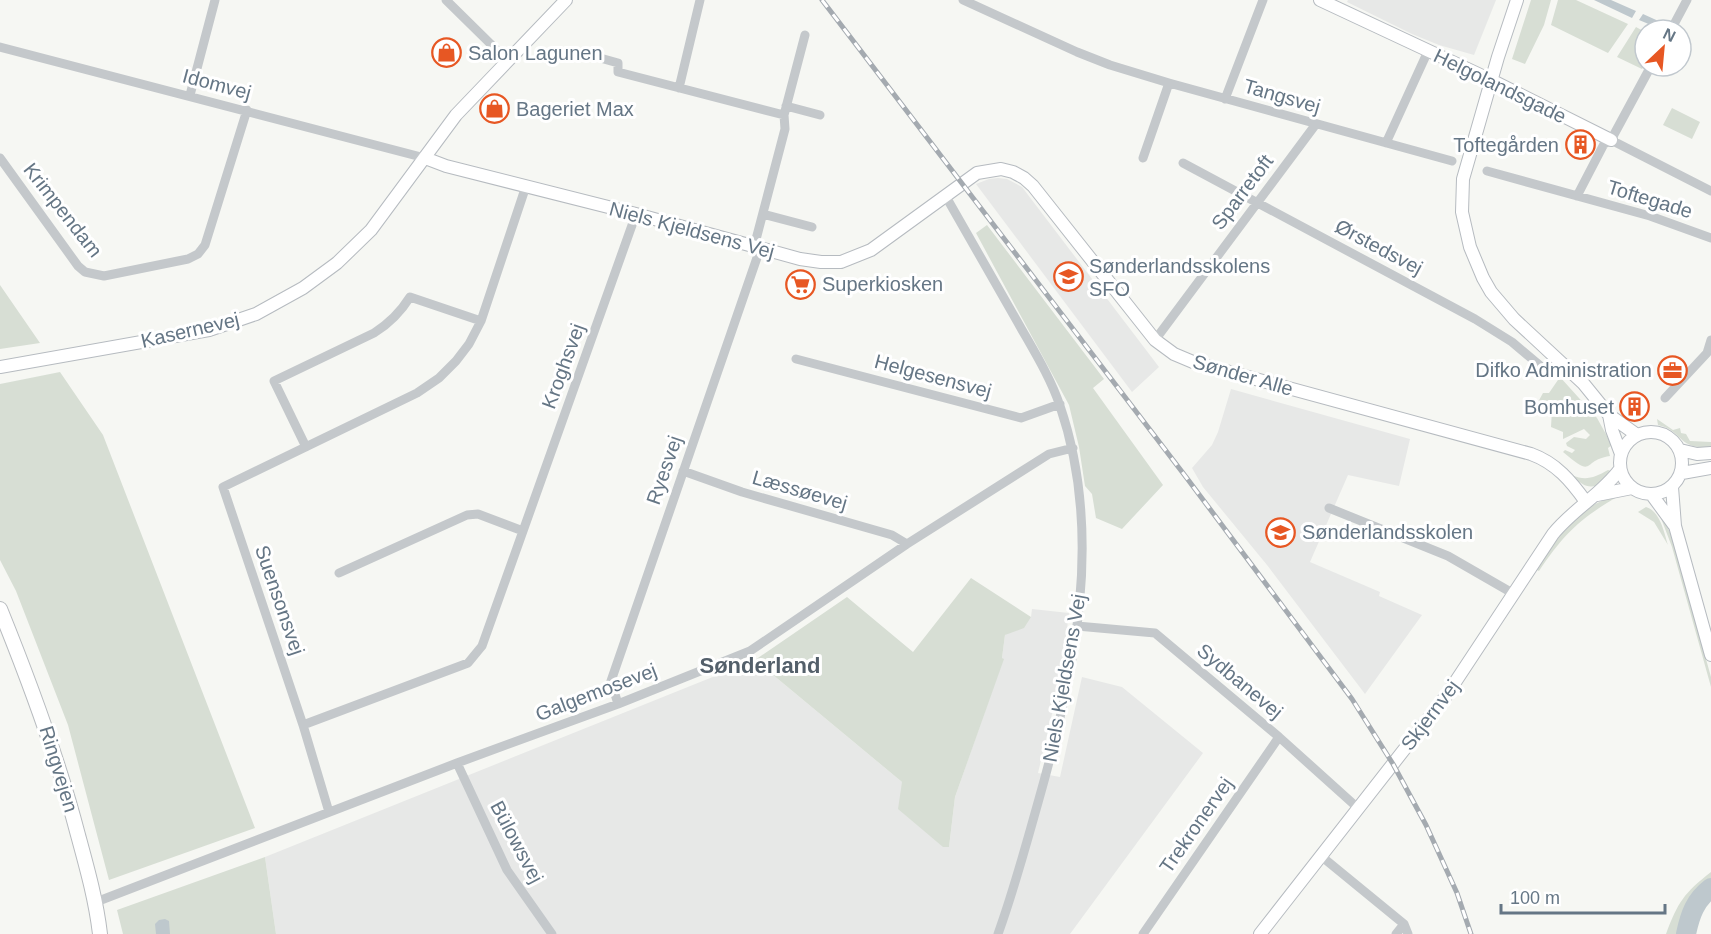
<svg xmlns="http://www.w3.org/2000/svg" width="1711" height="934" font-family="Arial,sans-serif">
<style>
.built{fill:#e7e8e7}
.green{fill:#d7ded4}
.water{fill:#bec8cd}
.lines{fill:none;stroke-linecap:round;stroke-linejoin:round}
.river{stroke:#bec8cd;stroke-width:20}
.secondary-casing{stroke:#b6bbc0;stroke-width:14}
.primary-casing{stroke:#b7bbbf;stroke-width:16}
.street{stroke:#c4c8cb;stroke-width:9}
.secondary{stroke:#fff;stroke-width:12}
.primary{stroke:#fff;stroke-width:14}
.rail-casing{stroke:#a4aab0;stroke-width:5}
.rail{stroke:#fff;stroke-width:3;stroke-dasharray:9;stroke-linecap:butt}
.labels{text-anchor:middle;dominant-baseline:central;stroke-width:6;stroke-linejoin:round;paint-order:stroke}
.poi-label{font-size:20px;fill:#657685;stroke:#fff;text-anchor:start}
.street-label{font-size:20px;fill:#657685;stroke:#fff}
.quarter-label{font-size:22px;font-weight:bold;fill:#535f6a;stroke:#fff}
</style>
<rect width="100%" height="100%" fill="#f6f7f3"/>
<!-- built -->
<path class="built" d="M1348,0h148l-22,55 -35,-10 -27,-11 -65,-32z
M998,178l9,1 15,8 137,180 -27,25 -156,-208 13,-5z
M1231,389l179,50 -11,47 -51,-11 -38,87 70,30 -1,4 43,19 -57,79 -98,-129 -64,-78 -11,-19 20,-23 6,-13z
M1032,609l37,4 -8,63 -23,97 22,4 22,-100 40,10 81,66 -133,181h-794l-11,-77 490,-197 147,122 47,65 6,-50 48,-137 -1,-2 3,-23 26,-18z"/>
<!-- green -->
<path class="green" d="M1531,0h20l-7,25 -19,39 -13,-5z
M1558,0h18l52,24 -20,29 -57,-28z
M1636,27l9,5v32l-3,5 -25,-12z
M1672,108l28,14 -8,17 -29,-14z
M987,225l117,154 -11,9 70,97 -41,44 -26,-11 -4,-24 -7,-8 -6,-39 -10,-42 -93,-172z
M0,285l40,58 -40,6z
M60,372l43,63 152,393 -146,52 -41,-155 -52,-134 -16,-31v-176z
M1560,377l37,41 15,27 -4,3 2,8c-29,4 -14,24 -47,-4l2,-2 7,3 3,-3 -8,-4 -1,-3 8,-6 12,2 4,-4 -6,-6 -21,10v-7l-12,-5 1,-17 -15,-6 6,-11h6z
M1657,419l16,11 7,-2 1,5 5,1 4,7 21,1v5c-34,3 -27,-16 -53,-22z
M1608,470l3,1c-12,20 -25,20 -39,4 13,6 22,3 36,-5z
M1619,496c-39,22 -55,38 -80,75l-2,-1c21,-33 41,-67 82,-74z
M1646,507c14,4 18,25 22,38l-14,-23 -16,-10z
M1659,513l12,21 40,143v10l-39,-140z
M971,578l60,39 -7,11 -19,7 -3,23 2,1 -49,138 -6,50h-6l-45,-38 4,-27 -147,-122 92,-63 66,55z
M265,857l11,77h-153l-6,-24z
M1711,872v8c-23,16 -28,26 -33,54h-12c12,-32 18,-41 45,-62z"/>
<!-- water -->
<path class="water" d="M1594,0h17l25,11 -4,7z
M1643,14l22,10 -2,6 -24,-10z
M165,919l4,2 1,13h-14l-1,-10 4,-4z"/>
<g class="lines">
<!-- river -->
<path class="river" d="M1686,934c4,-19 9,-34 25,-46"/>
<defs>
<path id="secondary" d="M1320,0l171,80 120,60
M1517,0l-19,57 -35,122 -1,33 8,35 13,31 8,14 23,27 69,64 26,32 28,20
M425,158l21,8 190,48 164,45 21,3h20l30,-12 106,-77 24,-4 12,3 11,6 9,8 122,154 19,14 19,8 338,92c25,9 40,27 55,48
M0,367l209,-37 47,-16 47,-26 34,-25 34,-33 85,-115 110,-115
M1609,415l3,15 9,24
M1620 463a31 31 0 1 1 62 0a31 31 0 1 1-62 0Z
M1680,450l17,4 14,-1
M1682,473l29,-5
M1672,487l3,39 36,129
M1597,495l35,-7
M1652,495l22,30
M1260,934l186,-238 107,-162c20,-25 49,-40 67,-65"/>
<path id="primary" d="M0,609c30,74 58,149 78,226 9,33 18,65 22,99"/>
</defs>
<!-- secondary casing -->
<use href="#secondary" class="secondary-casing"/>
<!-- primary casing -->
<use href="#primary" class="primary-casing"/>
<!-- street -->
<path class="street" d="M446,0l61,60
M963,0l114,52 33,13 59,18 283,78
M1671,30l16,-30
M0,47l425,111
M586,54l32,9v9l166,43 21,-80
M679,88l21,-88
M190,95l25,-95
M1225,99l38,-99
M786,106l34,9
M1611,140l100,51
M1386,143l42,-92
M0,158l78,108 7,6 19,4 84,-17 10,-5 7,-9 42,-135
M1143,158l26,-75
M1183,163l292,156 37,23 38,32
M1487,171l163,45 61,22
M945,195c24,42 48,84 72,126 15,27 33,55 43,85 44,129 15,266 -21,393 -13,46 -25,91 -41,135
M1577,196l27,-52 7,-4 40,-74
M763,214l49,13
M754,247l31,-118 -1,-14
M1155,340l161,-216
M796,359l225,59 39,-14
M1665,398l42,-45 4,-13
M306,447l-32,-66 100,-48c16,-10 26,-20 36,-36l71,24
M683,471l59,21 150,43 15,9
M1329,508l119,48 66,38
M339,573l128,-58 11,-1 45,17
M1077,626l78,7 124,104 80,72
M618,704l-7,-23 149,-432
M303,725l165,-62 14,-17 154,-432
M457,763l50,107 45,64
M329,812l-26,-87 -80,-238 194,-94 22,-15 17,-17 13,-17 12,-23 45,-135
M1321,856l83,68 4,10
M96,902l361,-139 161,-59 132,-53 157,-107 142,-90 24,-6
M1143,934l136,-197
M1396,934l8,-10"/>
<!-- secondary -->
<use href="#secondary" class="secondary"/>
<!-- primary -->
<use href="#primary" class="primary"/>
<defs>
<path id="rail" d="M822,0l364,477 166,222 41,65 33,61 31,68 14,41"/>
</defs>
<!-- rail casing -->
<use href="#rail" class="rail-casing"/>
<!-- rail -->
<use href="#rail" class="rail"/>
</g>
<!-- icons -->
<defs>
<symbol id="shop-ring" viewBox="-11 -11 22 22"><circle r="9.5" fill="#fff" stroke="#e75723" stroke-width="1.5"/><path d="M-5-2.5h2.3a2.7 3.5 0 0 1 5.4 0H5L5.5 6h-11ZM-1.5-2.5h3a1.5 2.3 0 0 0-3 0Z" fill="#e75723"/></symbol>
<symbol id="building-ring" viewBox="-11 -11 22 22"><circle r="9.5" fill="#fff" stroke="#e75723" stroke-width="1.5"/><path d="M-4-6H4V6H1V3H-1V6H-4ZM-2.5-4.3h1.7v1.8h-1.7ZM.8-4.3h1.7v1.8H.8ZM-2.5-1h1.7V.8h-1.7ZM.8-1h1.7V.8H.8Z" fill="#e75723"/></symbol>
<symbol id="school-ring" viewBox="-11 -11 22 22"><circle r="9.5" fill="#fff" stroke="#e75723" stroke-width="1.5"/><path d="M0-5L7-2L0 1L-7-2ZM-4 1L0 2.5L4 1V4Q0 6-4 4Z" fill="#e75723"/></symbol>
<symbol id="supermarket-ring" viewBox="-11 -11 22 22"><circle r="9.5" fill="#fff" stroke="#e75723" stroke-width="1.5"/><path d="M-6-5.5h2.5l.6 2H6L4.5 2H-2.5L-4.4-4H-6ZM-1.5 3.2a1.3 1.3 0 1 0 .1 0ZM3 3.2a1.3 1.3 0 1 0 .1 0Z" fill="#e75723"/></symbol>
<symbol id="office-ring" viewBox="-11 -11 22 22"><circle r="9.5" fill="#fff" stroke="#e75723" stroke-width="1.5"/><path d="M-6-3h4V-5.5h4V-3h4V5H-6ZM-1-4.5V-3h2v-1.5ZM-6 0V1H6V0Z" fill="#e75723"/></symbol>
</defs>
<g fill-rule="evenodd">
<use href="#shop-ring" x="430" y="36" width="33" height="33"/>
<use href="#shop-ring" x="478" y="92" width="33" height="33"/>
<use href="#building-ring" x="1564" y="128" width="33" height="33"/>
<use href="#school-ring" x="1052" y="260" width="33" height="33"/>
<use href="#supermarket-ring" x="784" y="268" width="33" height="33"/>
<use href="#office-ring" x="1656" y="354" width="33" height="33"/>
<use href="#building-ring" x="1618" y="390" width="33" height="33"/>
<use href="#school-ring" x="1264" y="516" width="33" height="33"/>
</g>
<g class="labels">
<!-- poi labels -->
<g class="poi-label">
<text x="468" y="53">Salon Lagunen</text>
<text x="516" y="109">Bageriet Max</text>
<text x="1559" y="145" text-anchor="end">Toftegården</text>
<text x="1089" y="266">Sønderlandsskolens<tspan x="1089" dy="23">SFO</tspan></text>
<text x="822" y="284">Superkiosken</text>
<text x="1652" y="370" text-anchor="end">Difko Administration</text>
<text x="1614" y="407" text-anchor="end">Bomhuset</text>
<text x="1302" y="532">Sønderlandsskolen</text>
</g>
<!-- street labels -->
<g class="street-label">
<text transform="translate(217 84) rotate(15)">Idomvej</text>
<text transform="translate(1500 86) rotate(26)">Helgolandsgade</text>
<text transform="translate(1282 96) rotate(16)">Tangsvej</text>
<text transform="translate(1242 192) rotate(-53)">Sparretoft</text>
<text transform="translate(1650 199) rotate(17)">Toftegade</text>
<text transform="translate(63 210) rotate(52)">Krimpendam</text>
<text transform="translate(692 230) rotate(15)">Niels Kjeldsens Vej</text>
<text transform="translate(1379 247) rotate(28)">Ørstedsvej</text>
<text transform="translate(190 330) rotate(-13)">Kasernevej</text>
<text transform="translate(563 366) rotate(-70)">Kroghsvej</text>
<text transform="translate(1243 375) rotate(16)">Sønder Alle</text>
<text transform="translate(933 376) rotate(15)">Helgesensvej</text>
<text transform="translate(664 470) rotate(-71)">Ryesvej</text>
<text transform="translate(800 490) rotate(16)">Læssøevej</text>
<text transform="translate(280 600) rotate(71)">Suensonsvej</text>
<text transform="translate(1064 678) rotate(-80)">Niels Kjeldsens Vej</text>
<text transform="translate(1240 681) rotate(40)">Sydbanevej</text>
<text transform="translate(596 692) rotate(-21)">Galgemosevej</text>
<text transform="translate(1430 715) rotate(-53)">Skjernvej</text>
<text transform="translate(59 769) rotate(73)">Ringvejen</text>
<text transform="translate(1196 825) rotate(-55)">Trekronervej</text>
<text transform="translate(517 842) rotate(62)">Bülowsvej</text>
</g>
<!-- quarter labels -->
<g class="quarter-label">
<text x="760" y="665">Sønderland</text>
</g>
</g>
<!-- north arrow -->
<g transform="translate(1663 48) rotate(26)"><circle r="28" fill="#ffffff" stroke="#c1c8ce" stroke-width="1.5"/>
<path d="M0-4.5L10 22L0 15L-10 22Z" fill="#e75723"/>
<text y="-9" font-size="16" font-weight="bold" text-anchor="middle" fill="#657685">N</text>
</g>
<!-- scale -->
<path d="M1501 904v9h164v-9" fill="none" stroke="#657685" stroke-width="3"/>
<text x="1510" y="904" font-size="18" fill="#657685" stroke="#ffffff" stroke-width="4.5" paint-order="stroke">100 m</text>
</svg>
